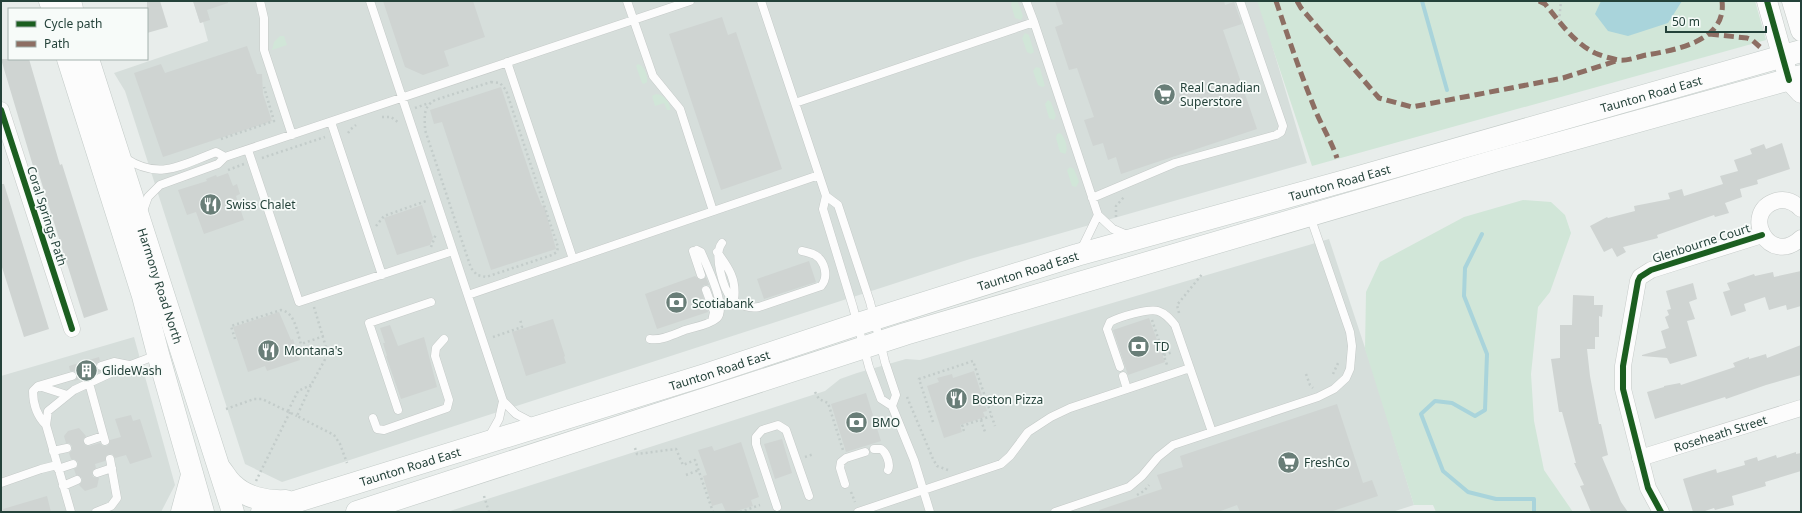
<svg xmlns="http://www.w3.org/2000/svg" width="1802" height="513" font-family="'Noto Sans',sans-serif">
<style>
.built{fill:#d6dedb}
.green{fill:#d1e6d8}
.water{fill:#a9d4db}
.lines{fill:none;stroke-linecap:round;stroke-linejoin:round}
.stream{stroke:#a9d4db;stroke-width:4}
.building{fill:#cfd4d2}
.service-casing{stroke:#c5cac8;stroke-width:9}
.minor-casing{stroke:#c5cac8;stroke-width:17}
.tertiary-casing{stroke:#c5cac8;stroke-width:21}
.secondary-casing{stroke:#c3cbc8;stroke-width:23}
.path{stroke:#c3ccca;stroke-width:2.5;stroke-dasharray:2 3;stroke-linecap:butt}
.service{stroke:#fcfcfc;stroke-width:8}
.minor{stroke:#fcfcfc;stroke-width:16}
.tertiary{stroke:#fcfcfc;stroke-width:20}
.secondary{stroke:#fcfcfc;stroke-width:22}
.quiet{stroke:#8d6e63;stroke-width:5;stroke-dasharray:10 5;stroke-linecap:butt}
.cycleway-casing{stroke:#f7fbf9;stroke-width:8}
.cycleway{stroke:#1b5e20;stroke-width:6}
.labels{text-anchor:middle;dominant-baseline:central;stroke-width:3.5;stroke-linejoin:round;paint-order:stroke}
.poi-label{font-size:12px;fill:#24423a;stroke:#f7fbf9;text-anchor:start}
.street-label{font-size:12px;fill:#24423a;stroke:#f7fbf9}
</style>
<rect width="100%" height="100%" fill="#e8edeb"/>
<!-- built -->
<path class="built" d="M193,1h1066l48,162 -337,96 -688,223 -37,-18 -120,-373 -11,-18 94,-32 -5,-19 -3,1z
M1329,239l47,142 38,124 -22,7h-945l378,-121 15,-12 17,-6 49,-14 14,1z
M134,337l41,148 -14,27h-160v-136z"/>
<!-- green -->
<path class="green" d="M1012,1l6,1 5,14 -2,4 -6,-2 -4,-13z
M1257,1h498l11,39 -454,126z
M1025,33l4,2 5,17 -3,2 -4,-2 -5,-14z
M280,36h4l3,9 -15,5 2,-8z
M638,64c6,2 10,11 9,18l-3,2 -2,-1 -6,-17z
M1036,67l4,1 5,18 -3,1 -4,-2 -5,-14z
M656,94c8,1 15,8 14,16h-3l-3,-7 -9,3 -3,-10z
M1048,100l3,2 5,14 -2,4 -5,-2 -4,-14z
M1060,133c5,3 9,16 5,21l-5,-2 -4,-14 1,-4z
M1070,167l4,2 5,13 -3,5 -4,-1 -5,-16z
M1523,200l28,2 14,13 6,18 -21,59 -12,15 -7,67 3,47 10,49 29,42h-137l-3,-7h-19l-49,-156 1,-57 14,-30 84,-45z"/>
<!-- water -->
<path class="water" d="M1601,1h81l-14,22 -40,13 -20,-5 -13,-17z"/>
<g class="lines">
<!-- stream -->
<path class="stream" d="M1422,1l25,89
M1482,234l-17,34 -1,28 23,58 -2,56 -10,6 -23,-13 -17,-2 -14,13 22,57 25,21 28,7h38v13"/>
</g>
<!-- building -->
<path class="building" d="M147,1h13l8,26 -21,6z
M193,1h35v2l-21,7 3,10 -10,3z
M383,1h90l12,36 -41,14 5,15 -26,9 -18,-8z
M1055,1h169l1,4 9,-3 8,22 -19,6 34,99 -136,45 -5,-17 -8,3 -5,-17 -10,3 -9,-26 10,-3 -17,-49 -8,2 -14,-43 8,-3z
M722,17l6,18 8,-3 46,137 -61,21 -52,-156z
M247,46l10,28h5l1,20 9,27 -109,36 -29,-84 27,-9 4,9z
M1,59h28l31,106 2,-1 46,146 -24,8 -48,-153 -3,1z
M501,87l33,99 8,20 2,-1 12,44 -65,21 -49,-148 -8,2 -4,-14z
M1782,143l8,26 -33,11 1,4 -18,5 2,8 -17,6 4,10 -14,4 -1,-2 -57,20 1,3 -35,9 3,5 -9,5 -5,-9 -8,4 -14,-26 17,-9 1,1 27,-7 -1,-5 36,-7 -2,-6 14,-4 2,7 39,-12 -3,-8 18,-5 -4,-11 18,-6 -2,-5 14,-5 2,5z
M228,173l5,13 4,-2 3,10 -4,2 8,24 -40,14 -8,-22 -9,3 -9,-25 29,-9 -1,-2 10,-4 1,2z
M1,184h3l45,145 -25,8 -23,-73z
M422,205l11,33 -3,7 -33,10 -13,-37z
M809,261l7,21 -52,17 -7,-20z
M1801,271v35l-14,4 -1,-5 -17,5 -4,-13 -21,7 2,7 -15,5 -8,-24 7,-2 -3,-7 27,-9 1,2 18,-4 1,5z
M695,276l5,4 6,-3 3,8h-5l-3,4 7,23 -51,17 -12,-35z
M1693,283l4,16 -8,3 6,17 -8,2 10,35 -27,8 -3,-6 -25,-2v-1l24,-7 -5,-17 8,-3 -4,-11 4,-2 -2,-5 4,-1 -5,-18z
M1573,295l21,1v9h9l-1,12 -3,-1v21h-4v12h-8l3,27 9,48h2l7,31 -6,2 19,45 7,10h-37l-11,-26 4,-1 -10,-22h2l-14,-51h-3l-8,-53 9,-1v-33h12z
M279,312l12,28 2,-1 7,21 -33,11 -2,-5 -17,6 -15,-45z
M1149,318l16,44 -37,13 -15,-45z
M553,319l12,37 -1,1 2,6 -40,13 -14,-44z
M390,325l8,21 26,-9 13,50 -36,12 -15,-43h1l-4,-13h2l-5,-15z
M1801,345v30l-35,10 -40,14 -1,-2 -70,22 -8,-27 17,-5v-1l16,-3 1,2 54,-18 -2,-4 16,-6v2l17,-5 1,4z
M99,357l1,4 -3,2 -1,4 2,3 3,1 -12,6 -16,4 3,-2 1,-4 -3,-4h-4l-1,-5z
M974,371l13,40 -4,1 2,5 -25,8 2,7 -18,6 -17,-52 12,-4 -2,-4 15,-4 1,4z
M866,393l15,48 -35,11 -15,-48z
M1337,404l26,79 9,-3 6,16 -48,16h-90l-3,-7 -19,7h-118l-1,-2 63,-21 -5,-14 26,-8 -3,-11z
M131,415l2,6 7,-2 12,38 -22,7 -4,-9 -11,3 -3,-4 -5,1 -2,6 -10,3 1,4 -4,4 1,5 6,1 -2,9 -12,4 -6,-6 3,-4v-3l-6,-3 -2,-6 3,-2 1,-5 -4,-3h-3l-2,-6 3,-3v-4l-3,-3h-3l-2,-7 4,-5 11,-3 7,8 -3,4 2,5 4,1 11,-3 3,3h4l3,-6 11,-3 -6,-18z
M782,439l10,34 -17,6 -11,-35z
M741,442l18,55 -8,3 2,6 -20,6h-7l-4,-9 -10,3 -9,-30 4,-1 -9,-25 14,-4 2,5z
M1796,452v2l5,-1v18l-36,11 1,4 -34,10 2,9 -19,5 -1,-2 -12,4h-9l-10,-33 33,-10 1,4 28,-8 -1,-4 13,-4 1,4 18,-6 1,3z
M47,496l4,16h-47l-1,-3z"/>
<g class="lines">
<defs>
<path id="service" d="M260,1l4,17v32l28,85
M370,1l133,400 13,13 19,10
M627,1l26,75 27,33 33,102
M761,1l65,195 -3,13 30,98 16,60 12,32 11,7 22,54 16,52
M1026,1l8,21
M507,62l66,197
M795,103l239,-81 64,193 15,14 14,6
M331,122l51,153
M248,150l51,152 154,-51
M125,158c35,23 56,7 91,-6l9,5
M826,196l12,9 32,97 15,60 11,33 -4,11
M1092,198l83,-35 101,-28 5,-3 2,-6 -43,-125
M142,214l6,-17 12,-12 58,-21 7,-7 465,-156
M722,243c-9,11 1,46 10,56 7,6 18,10 27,8l62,-21c8,-9 4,-25 -6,-31 -4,-2 -8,-3 -13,-4
M1081,250l17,-35
M693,251l8,24
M717,252c12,16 20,28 17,48
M706,290l8,22 -2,9
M468,295l351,-120
M650,339c11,2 25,-5 35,-9 10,-3 24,-5 32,-12 11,-10 -11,-54 -16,-66l-4,-2
M101,366l13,-4 15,3
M1120,367l-13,-38 3,-7c9,-5 39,-14 48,-11 7,2 12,8 17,14l37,107
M1123,376l4,13
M89,383l16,58
M39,386l28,9
M398,410l-29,-87 62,-21
M373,418l4,11 7,1 63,-22 2,-8 -14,-44 1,-8 8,-9
M46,425c-9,-9 -13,-22 -13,-34l5,-5 34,-10
M489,437l10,-18 4,-18
M88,441l15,-5
M874,449h7c5,3 10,15 7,21
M53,451l14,-3
M58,469l15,-5
M97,473l15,-5
M1,483l40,-14 16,-4
M845,484l-5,-16 1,-6 5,-4 19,-6
M63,486l14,-6
M777,507l-21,-63v-7l6,-7 16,-5 8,5 23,66
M71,512l-25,-87 2,-14 26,-21 41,-19 42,-16
M96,512l15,-6 6,-8 -7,-39
M858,512l143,-48 9,-8 18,-24 23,-15 19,-9 120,-40
M1055,512l74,-25 13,-11 16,-19 15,-12 145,-48 16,-8 12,-11 4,-9 2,-23 -2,-14 -40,-116"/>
<g id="minor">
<path d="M1,110l71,219"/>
<path d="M1801,209c-7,-7 -15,-11 -25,-8 -36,11 -7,67 25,37"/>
<path id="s1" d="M1640,458l161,-50"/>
<path d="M1661,512l-13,-24 -25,-99v-23l15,-85 2,-4 11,-7 111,-35"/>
</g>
<path id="tertiary" d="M1767,1l22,79 12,13
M1792,1l9,30"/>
<g id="secondary">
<path d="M50,1l3,8"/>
<path d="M70,1l2,8"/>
<path d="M68,59l75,237 15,58 45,158"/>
<path id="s2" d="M88,59l145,453"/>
<path d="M221,470c4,5 7,11 12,15 13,13 35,17 53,16"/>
<path d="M182,512l10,-37"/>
<path id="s3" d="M262,512l443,-137 153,-51 219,-69 264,-73 460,-131"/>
<path d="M357,512l548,-178 593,-174 303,-84"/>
</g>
</defs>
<!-- service casing -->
<use href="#service" class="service-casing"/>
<!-- minor casing -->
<use href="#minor" class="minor-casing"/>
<!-- tertiary casing -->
<use href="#tertiary" class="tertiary-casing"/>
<!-- secondary casing -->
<use href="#secondary" class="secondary-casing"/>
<!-- path -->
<path class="path" d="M1559,21l2,-20
M491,82l9,1 6,7 52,157 -1,5 -5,3 -66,22 -9,-2 -6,-7 -46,-138c0,-12 -3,-23 10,-30z
M415,108l14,-5
M382,117h9l8,6
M348,133l3,-4 5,-4
M221,139l53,-18 -10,-34
M262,158l63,-21
M228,170l16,-6
M1116,217v-11l8,-9
M376,226l8,-10 42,-15
M431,247l5,-13
M314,307l14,47 -17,31 -14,31 37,19 6,9 7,19
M1179,313l-2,-8 26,-32
M1152,320l15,45
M493,337l29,-10 -2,-8
M235,339l-4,-13 50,-16c14,2 16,22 20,34l23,-8
M1164,355l9,-3
M1306,374l4,11 3,3
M1333,374l6,-13
M815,392l4,7 9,4 15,47
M907,397l26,62 4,7 11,4
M226,409l28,-10h8l35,17
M288,411l10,-20 13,-6
M981,420l4,12
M933,422l-14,-43 54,-18 22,65
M964,431l-2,-5 29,-10
M635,448l2,6 39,-5 7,16 12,-5 18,52
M805,457l9,-3
M686,475l13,-5
M256,481l34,-69
M851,492l4,10
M1137,495l7,-4 5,-6
M484,496l5,16
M740,512l20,-7"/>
<!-- service -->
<use href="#service" class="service"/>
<!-- minor -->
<use href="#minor" class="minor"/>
<!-- tertiary -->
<use href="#tertiary" class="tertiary"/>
<!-- secondary -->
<use href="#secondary" class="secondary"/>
<!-- quiet -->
<path class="quiet" d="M1276,1c12,36 24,71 38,106 7,18 17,33 23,51
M1297,1l4,7 78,90 33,9 151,-29 56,-18
M1539,1l6,3c15,18 29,39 50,49 7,3 17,6 24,7 8,1 19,-3 27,-5 30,-5 81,-14 76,-54
M1709,34l38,4 5,2 8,7"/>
<defs>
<path id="cycleway" d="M1767,1l22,79
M1,110l71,219
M1661,512l-13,-24 -25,-99v-23l15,-85 2,-4 11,-7 111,-35"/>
</defs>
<!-- cycleway casing -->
<use href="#cycleway" class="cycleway-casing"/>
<!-- cycleway -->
<use href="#cycleway" class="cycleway"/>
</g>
<!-- icons -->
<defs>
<symbol id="supermarket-disc" viewBox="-11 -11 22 22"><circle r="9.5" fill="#697e78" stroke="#f7fbf9"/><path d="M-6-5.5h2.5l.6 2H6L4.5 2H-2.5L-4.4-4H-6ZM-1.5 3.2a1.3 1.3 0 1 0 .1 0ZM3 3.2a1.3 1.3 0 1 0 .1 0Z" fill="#fff"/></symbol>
<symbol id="restaurant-disc" viewBox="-11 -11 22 22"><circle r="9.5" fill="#697e78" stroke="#f7fbf9"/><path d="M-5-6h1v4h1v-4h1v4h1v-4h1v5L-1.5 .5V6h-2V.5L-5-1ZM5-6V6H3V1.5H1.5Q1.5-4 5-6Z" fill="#fff"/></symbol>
<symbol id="bank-disc" viewBox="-11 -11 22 22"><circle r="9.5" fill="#697e78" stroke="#f7fbf9"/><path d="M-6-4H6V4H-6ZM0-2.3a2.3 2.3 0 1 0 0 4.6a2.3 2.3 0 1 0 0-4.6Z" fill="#fff"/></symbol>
<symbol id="building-disc" viewBox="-11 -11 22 22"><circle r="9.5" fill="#697e78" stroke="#f7fbf9"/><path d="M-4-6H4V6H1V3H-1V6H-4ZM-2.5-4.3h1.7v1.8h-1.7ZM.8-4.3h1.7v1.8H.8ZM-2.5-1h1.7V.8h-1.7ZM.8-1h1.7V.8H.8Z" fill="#fff"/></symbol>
</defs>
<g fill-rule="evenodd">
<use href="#supermarket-disc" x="1152" y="82" width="25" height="25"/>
<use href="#restaurant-disc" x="198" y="192" width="25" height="25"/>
<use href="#bank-disc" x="664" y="290" width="25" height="25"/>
<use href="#bank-disc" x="1126" y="334" width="25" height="25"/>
<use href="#restaurant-disc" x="256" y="338" width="25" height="25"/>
<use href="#building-disc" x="74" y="358" width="25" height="25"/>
<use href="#restaurant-disc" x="944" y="386" width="25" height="25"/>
<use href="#bank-disc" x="844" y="410" width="25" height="25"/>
<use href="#supermarket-disc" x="1276" y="450" width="25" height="25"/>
</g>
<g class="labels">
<!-- poi labels -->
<g class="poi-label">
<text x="1180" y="87">Real Canadian<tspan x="1180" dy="14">Superstore</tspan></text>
<text x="226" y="204">Swiss Chalet</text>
<text x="692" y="303">Scotiabank</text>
<text x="1154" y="346">TD</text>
<text x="284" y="350">Montana's</text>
<text x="102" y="370">GlideWash</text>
<text x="972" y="399">Boston Pizza</text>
<text x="872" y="422">BMO</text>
<text x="1304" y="462">FreshCo</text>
</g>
<!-- street labels -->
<g class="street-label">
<text stroke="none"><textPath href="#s3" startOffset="1451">Taunton Road East</textPath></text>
<text stroke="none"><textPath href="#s3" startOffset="1127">Taunton Road East</textPath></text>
<text transform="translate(47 216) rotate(72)">Coral Springs Path</text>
<text transform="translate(1701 243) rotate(-18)">Glenbourne Court</text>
<text stroke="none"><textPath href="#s3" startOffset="803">Taunton Road East</textPath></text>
<text stroke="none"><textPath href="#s2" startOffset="238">Harmony Road North</textPath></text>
<text stroke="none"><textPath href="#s3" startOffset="479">Taunton Road East</textPath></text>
<text stroke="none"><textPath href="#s1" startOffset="84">Roseheath Street</textPath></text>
<text stroke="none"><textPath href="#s3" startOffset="155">Taunton Road East</textPath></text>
</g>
</g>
<!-- border -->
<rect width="1802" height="513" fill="none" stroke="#24423a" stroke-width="4"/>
<!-- legend -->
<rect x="8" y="8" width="140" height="52" fill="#f7fbf9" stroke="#a3b1ad"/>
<rect x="16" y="21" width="20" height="6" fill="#1b5e20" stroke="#a3b1ad"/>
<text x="44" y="28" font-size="12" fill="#24423a">Cycle path</text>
<rect x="16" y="41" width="20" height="6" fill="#8d6e63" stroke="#a3b1ad"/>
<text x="44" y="48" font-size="12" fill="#24423a">Path</text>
<!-- scale -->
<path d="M1666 26v6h100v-6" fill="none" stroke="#24423a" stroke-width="2"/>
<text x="1672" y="26" font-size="12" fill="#24423a" stroke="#f7fbf9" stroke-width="3" paint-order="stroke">50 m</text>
</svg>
